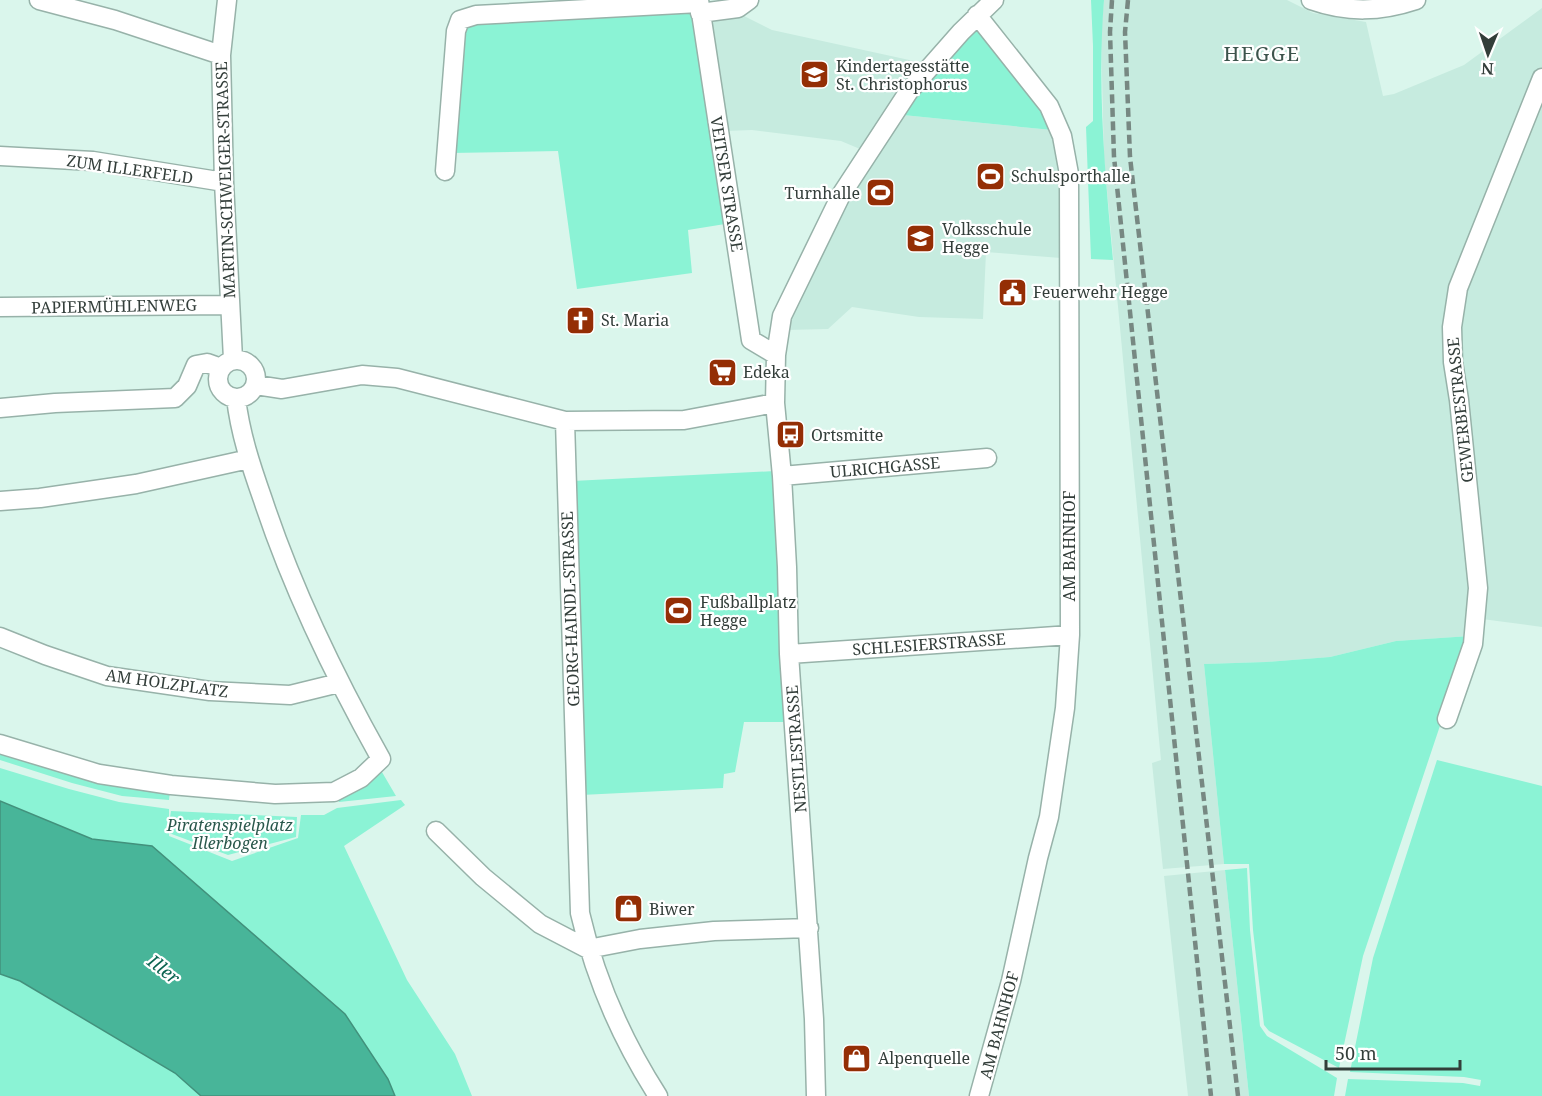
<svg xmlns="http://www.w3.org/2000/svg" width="1542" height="1096" font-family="'Noto Serif',serif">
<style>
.built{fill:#c6ebdf}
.green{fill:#8bf3d5}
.water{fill:#48b599;stroke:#42917c;stroke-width:1.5}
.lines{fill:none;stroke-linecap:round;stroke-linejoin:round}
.minor-casing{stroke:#97b2a9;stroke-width:21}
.minor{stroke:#fff;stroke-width:18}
.rail{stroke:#778882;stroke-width:4.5;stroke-dasharray:9 4.5;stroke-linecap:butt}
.labels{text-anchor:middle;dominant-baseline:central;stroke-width:4.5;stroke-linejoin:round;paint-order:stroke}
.poi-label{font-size:16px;fill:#333e3a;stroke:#fff;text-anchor:start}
.street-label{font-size:16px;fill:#333e3a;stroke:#fff}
.park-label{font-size:16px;font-style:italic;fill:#2a584c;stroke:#fff}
.water-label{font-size:18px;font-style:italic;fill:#0d6552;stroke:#fff}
.quarter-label{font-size:20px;letter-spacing:1.5px;fill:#3c544c;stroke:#fff}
</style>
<rect width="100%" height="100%" fill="#daf6ec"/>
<!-- built -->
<path class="built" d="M1104,0h183l26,13 53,9 17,74 11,-2 70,-29 78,-57v619l-60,-8 -12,17 -74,5 -66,16 -64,5 -62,2 20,200 -61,5 -11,-106 9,-3 -57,-601 -3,-127z
M740,14l32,16 151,33 -21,24 -42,62 -19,-8 -89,-11 -27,1 -16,-113z
M903,115l149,15 11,46 -2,82 -75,-6 -3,67 -64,-2 -67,-10 -24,22 -42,1 2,-12 60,-120z
M1225,870l24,226h-61l-24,-220z"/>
<!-- green -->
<path class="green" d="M1091,0h13c-7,87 1,173 9,260l-22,-1 -5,-132 7,-6v-75z
M692,8l33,216 -37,6 4,43 -115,16 -19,-138 -107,2 14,-128z
M979,25l63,84 10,21 -149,-15 15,-20z
M775,471l11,251h-42l-9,50 -11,2 -1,14 -142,7 -9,-314z
M1470,636l-107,320 -24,112 -70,-37 -5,-6 -11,-95 -4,-66h-25l-20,-200 62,-2 64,-5 66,-16z
M0,749l170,42 -1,9 -47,-4 -50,-13 -72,-23z
M1437,760l105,26v310h-197l3,-17 115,4 17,3 1,-6 -17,-3 -114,-5 23,-114z
M379,767l17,29 -57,6 -2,-9z
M0,768l69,21 50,13 50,7v15l2,-13 126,6 -1,20 -68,18 -59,-22v3l63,25 66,-23 3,-23h23l13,-7 64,-8 4,5 -61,41 63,134 48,74 17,42h-77l-7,-17 -43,-65 -193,-167 -60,-8 -92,-38z
M1247,868l3,62 10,96 7,10 70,42 -3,18h-85l-24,-226z
M0,974l19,7 156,92 26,23h-201z"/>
<!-- water -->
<path class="water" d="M0,801l92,38 60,7 193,168 43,65 7,17h-194l-26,-23 -155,-92 -20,-7z"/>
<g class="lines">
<defs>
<path id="minor" d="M39,0l76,20 106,35
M227,0l-6,55 3,127 9,177
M699,0l52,340 25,15
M1311,0c37,13 69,12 105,0
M700,13l38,-5 11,-8
M977,15l72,91 13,30 7,38 1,461 -5,73 -16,109 -11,41 -27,123 -32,115
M0,156l93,5 131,21
M445,171l11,-140 4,-11 16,-5 223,-12
M0,307l229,-2
M218 379a19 19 0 1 1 38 0a19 19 0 1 1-38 0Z
M256,385l26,4 80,-14 35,3 168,43 119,-1 91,-17
M0,408l55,-5 120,-5 12,-12 9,-21 11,-2 14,5
M565,421l15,492c15,65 42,127 78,183
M782,476l205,-18
M0,501l40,-3 96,-14 113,-25
M0,637l45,18 62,21 103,15 80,4 49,-12
M789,654l281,-19
M1447,719l26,-75 5,-56 -19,-188 -6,-38 -1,-35 6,-39 84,-210
M0,744l99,30 72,11 104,9 59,-2 27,-14 20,-19c-47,-84 -88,-168 -118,-259 -12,-34 -23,-67 -27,-102
M436,831l47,46 57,47 48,25 52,-10 74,-8 95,-3
M816,1096l-2,-77 -25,-365 -2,-87 -5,-91 -7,-73 1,-48 6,-39 59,-121 68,-104 52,-59 33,-32"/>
</defs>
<!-- minor casing -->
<use href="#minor" class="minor-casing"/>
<!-- minor -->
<use href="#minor" class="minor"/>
<!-- rail -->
<path class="rail" d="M1112,0l-2,32 4,125 97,939
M1128,0l-3,32 5,125 108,939"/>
</g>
<!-- icons -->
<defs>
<symbol id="school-square" viewBox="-11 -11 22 22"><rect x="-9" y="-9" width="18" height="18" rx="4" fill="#942e05" stroke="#fff"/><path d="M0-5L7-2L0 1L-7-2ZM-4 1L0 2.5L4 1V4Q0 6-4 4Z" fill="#fff"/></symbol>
<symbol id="stadium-square" viewBox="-11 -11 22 22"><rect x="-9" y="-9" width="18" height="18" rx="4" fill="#942e05" stroke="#fff"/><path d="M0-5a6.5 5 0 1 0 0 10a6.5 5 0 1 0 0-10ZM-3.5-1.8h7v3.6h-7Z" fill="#fff"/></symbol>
<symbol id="civic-square" viewBox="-11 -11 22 22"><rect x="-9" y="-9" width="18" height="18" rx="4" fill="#942e05" stroke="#fff"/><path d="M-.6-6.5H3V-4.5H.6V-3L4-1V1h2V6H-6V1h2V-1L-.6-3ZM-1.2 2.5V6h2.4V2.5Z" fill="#fff"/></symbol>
<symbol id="church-square" viewBox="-11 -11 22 22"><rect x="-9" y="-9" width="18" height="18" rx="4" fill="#942e05" stroke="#fff"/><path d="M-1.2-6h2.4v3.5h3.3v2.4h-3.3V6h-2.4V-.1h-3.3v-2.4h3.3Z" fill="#fff"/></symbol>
<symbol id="supermarket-square" viewBox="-11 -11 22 22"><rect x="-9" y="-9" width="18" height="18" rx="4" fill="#942e05" stroke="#fff"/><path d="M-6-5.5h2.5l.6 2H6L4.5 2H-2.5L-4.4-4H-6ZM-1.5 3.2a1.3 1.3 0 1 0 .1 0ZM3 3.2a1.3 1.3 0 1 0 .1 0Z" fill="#fff"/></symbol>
<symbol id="bus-square" viewBox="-11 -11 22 22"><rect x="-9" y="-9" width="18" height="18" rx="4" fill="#942e05" stroke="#fff"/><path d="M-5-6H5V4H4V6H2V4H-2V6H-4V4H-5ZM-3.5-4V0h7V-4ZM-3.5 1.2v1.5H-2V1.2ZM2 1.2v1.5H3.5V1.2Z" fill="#fff"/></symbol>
<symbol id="shop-square" viewBox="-11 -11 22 22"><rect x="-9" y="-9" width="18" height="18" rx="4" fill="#942e05" stroke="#fff"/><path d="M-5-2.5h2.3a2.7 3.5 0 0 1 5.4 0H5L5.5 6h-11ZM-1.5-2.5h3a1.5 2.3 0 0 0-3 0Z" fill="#fff"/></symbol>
</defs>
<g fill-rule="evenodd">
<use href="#school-square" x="798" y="58" width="33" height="33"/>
<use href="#stadium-square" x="974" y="160" width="33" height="33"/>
<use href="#stadium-square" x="864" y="176" width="33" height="33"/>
<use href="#school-square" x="904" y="222" width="33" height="33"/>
<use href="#civic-square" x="996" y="276" width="33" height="33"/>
<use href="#church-square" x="564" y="304" width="33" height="33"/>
<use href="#supermarket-square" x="706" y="356" width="33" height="33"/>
<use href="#bus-square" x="774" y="418" width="33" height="33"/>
<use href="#stadium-square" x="662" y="594" width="33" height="33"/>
<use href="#shop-square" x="612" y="892" width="33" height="33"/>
<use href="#shop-square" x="840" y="1042" width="33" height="33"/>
</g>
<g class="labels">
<!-- poi labels -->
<g class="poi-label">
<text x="836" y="66">Kindertagesstätte<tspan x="836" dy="18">St. Christophorus</tspan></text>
<text x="1011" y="176">Schulsporthalle</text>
<text x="860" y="193" text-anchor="end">Turnhalle</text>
<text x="942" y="229">Volksschule<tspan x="942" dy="18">Hegge</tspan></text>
<text x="1033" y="292">Feuerwehr Hegge</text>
<text x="601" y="320">St. Maria</text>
<text x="743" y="372">Edeka</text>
<text x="811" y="435">Ortsmitte</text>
<text x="700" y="602">Fußballplatz<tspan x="700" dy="18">Hegge</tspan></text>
<text x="649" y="909">Biwer</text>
<text x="878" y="1058">Alpenquelle</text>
</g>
<!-- street labels -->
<g class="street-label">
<text transform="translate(130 169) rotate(8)">ZUM ILLERFELD</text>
<text transform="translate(225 180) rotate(-92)">MARTIN-SCHWEIGER-STRASSE</text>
<text transform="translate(727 184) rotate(81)">VEITSER STRASSE</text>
<text transform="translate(114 306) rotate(-1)">PAPIERMÜHLENWEG</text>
<text transform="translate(1460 410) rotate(-96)">GEWERBESTRASSE</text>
<text transform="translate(885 467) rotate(-5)">ULRICHGASSE</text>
<text transform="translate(1069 546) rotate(-90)">AM BAHNHOF</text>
<text transform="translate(570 609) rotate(-92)">GEORG-HAINDL-STRASSE</text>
<text transform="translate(929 644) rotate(-4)">SCHLESIERSTRASSE</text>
<text transform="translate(167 683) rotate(8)">AM HOLZPLATZ</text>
<text transform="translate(796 749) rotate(-94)">NESTLESTRASSE</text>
<text transform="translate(999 1025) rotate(-75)">AM BAHNHOF</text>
</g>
<!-- park labels -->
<g class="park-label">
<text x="230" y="825">Piratenspielplatz<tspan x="230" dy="18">Illerbogen</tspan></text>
</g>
<!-- water labels -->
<g class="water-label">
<text transform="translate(164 969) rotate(38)">Iller</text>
</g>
<!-- quarter labels -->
<g class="quarter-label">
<text x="1262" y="53">HEGGE</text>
</g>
</g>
<!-- north arrow -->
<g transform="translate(1488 54) rotate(182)" stroke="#ffffff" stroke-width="4.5" paint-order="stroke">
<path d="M0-4.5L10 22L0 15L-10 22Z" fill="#333e3a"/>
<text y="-9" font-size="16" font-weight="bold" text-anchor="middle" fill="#333e3a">N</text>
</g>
<!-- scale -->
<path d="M1326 1060v9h134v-9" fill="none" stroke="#333e3a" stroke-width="3"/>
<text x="1335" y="1060" font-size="18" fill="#333e3a" stroke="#ffffff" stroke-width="4.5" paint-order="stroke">50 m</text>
</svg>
